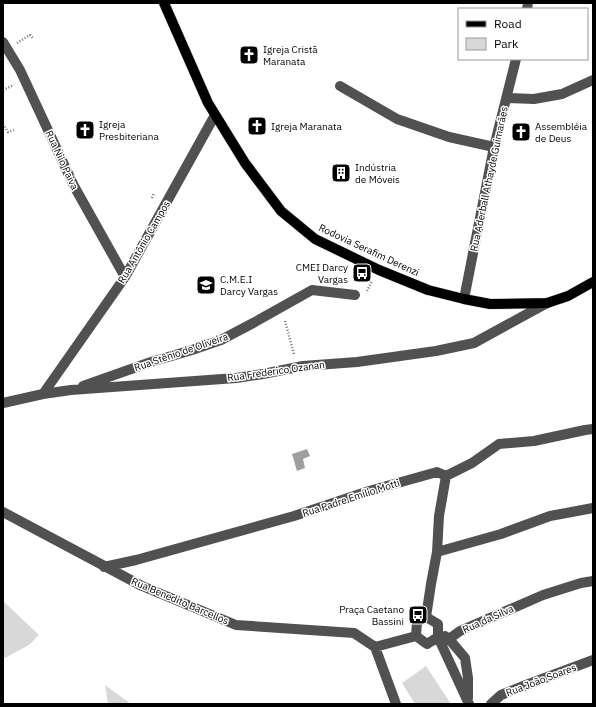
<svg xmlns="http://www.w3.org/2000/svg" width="596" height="707" font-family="'IBM Plex Sans',sans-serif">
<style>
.green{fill:#d8d8d8}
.water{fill:#9f9f9f}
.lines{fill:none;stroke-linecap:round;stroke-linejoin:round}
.major-casing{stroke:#dbdbdb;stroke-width:11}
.path{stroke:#737373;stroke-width:2.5;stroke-dasharray:1 2;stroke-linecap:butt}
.minor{stroke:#515151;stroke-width:10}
.major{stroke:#000;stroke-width:10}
.labels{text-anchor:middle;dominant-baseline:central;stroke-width:3;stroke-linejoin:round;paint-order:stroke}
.poi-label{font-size:10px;fill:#000;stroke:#fff;text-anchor:start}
.street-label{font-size:10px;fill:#000;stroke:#fff}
</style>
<rect width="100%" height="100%" fill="#fff"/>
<!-- green -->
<path class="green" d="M3,601l36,34 -10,10 -26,14z
M426,666l25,38h-36l-13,-21z
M105,685l26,19h-23z"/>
<!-- water -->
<path class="water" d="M307,449l3,7 -7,3 2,9 -8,3 -5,-17z"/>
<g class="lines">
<defs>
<path id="major" d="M164,3l44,100 37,60 36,48 34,28 64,31 49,20 36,9 26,5 57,-1 21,-7 25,-14"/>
</defs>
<!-- major casing -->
<use href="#major" class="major-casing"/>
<!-- path -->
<path class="path" d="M17,43l13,-8 3,3
M3,90l11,-5
M3,124l5,8 6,-2
M152,198l2,-5
M367,291l5,-10
M285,321l9,33"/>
<!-- minor -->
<path class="minor" d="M527,9l1,-6
M3,42l17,28 54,116 51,91
M340,86l57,33 52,18 45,10
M507,98l27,1 28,-5 31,-14
M464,299l30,-152 22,-88
M83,386l68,-24 41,-12 29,-10 34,-18 57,-32 43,5
M43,394l82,-117 90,-162
M3,403l40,-9 28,-4 165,-12 27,-4 40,-8 54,-4 79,-11 38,-8 73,-40
M3,512l139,74 94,39 118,8 21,14 41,-11
M437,552l64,-18 49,-18 43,-8
M104,567l32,-7 158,-44 75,-25 68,-19 9,4 26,-13 27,-19 35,-3 51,-11 8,-1
M426,617l5,-33 6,-32 2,-36 7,-40
M426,617l12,7v13l30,65 1,2
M416,636l11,8 11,-7
M416,636l1,-14 9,-5
M445,636l4,3 16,19 3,20v20
M449,639l11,-8 83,-36 38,-12 12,-2
M375,647l21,57
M491,704l10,-9 25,-10 67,-25"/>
<!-- major -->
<use href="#major" class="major"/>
</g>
<!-- icons -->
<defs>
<symbol id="church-square" viewBox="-11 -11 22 22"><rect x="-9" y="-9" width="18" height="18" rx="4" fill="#000" stroke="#fff"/><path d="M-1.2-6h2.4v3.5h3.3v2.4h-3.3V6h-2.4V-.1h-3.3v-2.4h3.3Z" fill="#fff"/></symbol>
<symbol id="building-square" viewBox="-11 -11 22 22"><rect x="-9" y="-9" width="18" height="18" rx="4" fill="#000" stroke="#fff"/><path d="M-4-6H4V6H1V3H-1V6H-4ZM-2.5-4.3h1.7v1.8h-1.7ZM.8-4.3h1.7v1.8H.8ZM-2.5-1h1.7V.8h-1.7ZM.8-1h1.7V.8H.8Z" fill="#fff"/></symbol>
<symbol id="bus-square" viewBox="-11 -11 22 22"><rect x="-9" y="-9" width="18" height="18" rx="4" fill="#000" stroke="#fff"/><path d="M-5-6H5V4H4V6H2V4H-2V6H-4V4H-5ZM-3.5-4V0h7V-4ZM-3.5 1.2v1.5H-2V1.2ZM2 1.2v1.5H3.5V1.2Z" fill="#fff"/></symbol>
<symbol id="school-square" viewBox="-11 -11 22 22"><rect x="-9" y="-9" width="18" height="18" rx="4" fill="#000" stroke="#fff"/><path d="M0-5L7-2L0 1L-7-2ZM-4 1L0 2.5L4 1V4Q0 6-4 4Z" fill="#fff"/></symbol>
</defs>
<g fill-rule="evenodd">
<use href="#church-square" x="238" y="44" width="22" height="22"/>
<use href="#church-square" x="246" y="115" width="22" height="22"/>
<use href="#church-square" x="74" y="119" width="22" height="22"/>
<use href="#church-square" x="510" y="121" width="22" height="22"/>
<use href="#building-square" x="330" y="162" width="22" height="22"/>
<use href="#bus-square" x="351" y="262" width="22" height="22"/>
<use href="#school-square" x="195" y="274" width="22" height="22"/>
<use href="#bus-square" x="407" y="604" width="22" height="22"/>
</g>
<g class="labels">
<!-- poi labels -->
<g class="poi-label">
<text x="263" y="49">Igreja Cristã<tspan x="263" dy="12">Maranata</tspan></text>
<text x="99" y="124">Igreja<tspan x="99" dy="12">Presbiteriana</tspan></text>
<text x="271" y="126">Igreja Maranata</text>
<text x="535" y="126">Assembléia<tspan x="535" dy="12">de Deus</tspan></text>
<text x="355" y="167">Indústria<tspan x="355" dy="12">de Móveis</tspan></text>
<text x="348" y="267" text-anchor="end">CMEI Darcy<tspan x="348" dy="12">Vargas</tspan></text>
<text x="220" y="279">C.M.E.I<tspan x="220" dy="12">Darcy Vargas</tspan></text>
<text x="404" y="609" text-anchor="end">Praça Caetano<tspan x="404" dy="12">Bassini</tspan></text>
</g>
<!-- street labels -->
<g class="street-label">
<text transform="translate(62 160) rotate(65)">Rua Nilo Paiva</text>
<text transform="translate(489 179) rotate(-78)">Rua Aderball Athayde Guimarães</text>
<text transform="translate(144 242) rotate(-60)">Rua Antônio Campos</text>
<text transform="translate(369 250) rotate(25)">Rodovia Serafim Derenzi</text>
<text transform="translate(181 352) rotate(-19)">Rua Stênio de Oliveira</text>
<text transform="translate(276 371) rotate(-8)">Rua Frederico Ozanan</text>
<text transform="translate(351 498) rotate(-18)">Rua Padre Emílio Motti</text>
<text transform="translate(180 601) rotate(23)">Rua Benedito Barcellos</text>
<text transform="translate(488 619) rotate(-24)">Rua da Silva</text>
<text transform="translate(541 680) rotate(-21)">Rua João Soares</text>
</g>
</g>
<!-- border -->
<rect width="596" height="707" fill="none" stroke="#000000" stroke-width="8"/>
<!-- legend -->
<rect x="458" y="8" width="130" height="52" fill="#ffffff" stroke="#999999"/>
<rect x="466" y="21" width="20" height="6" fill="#000000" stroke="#999999"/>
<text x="494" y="28" font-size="12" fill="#000000">Road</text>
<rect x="466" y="38" width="20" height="12" fill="#d8d8d8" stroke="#999999"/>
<text x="494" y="48" font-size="12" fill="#000000">Park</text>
</svg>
